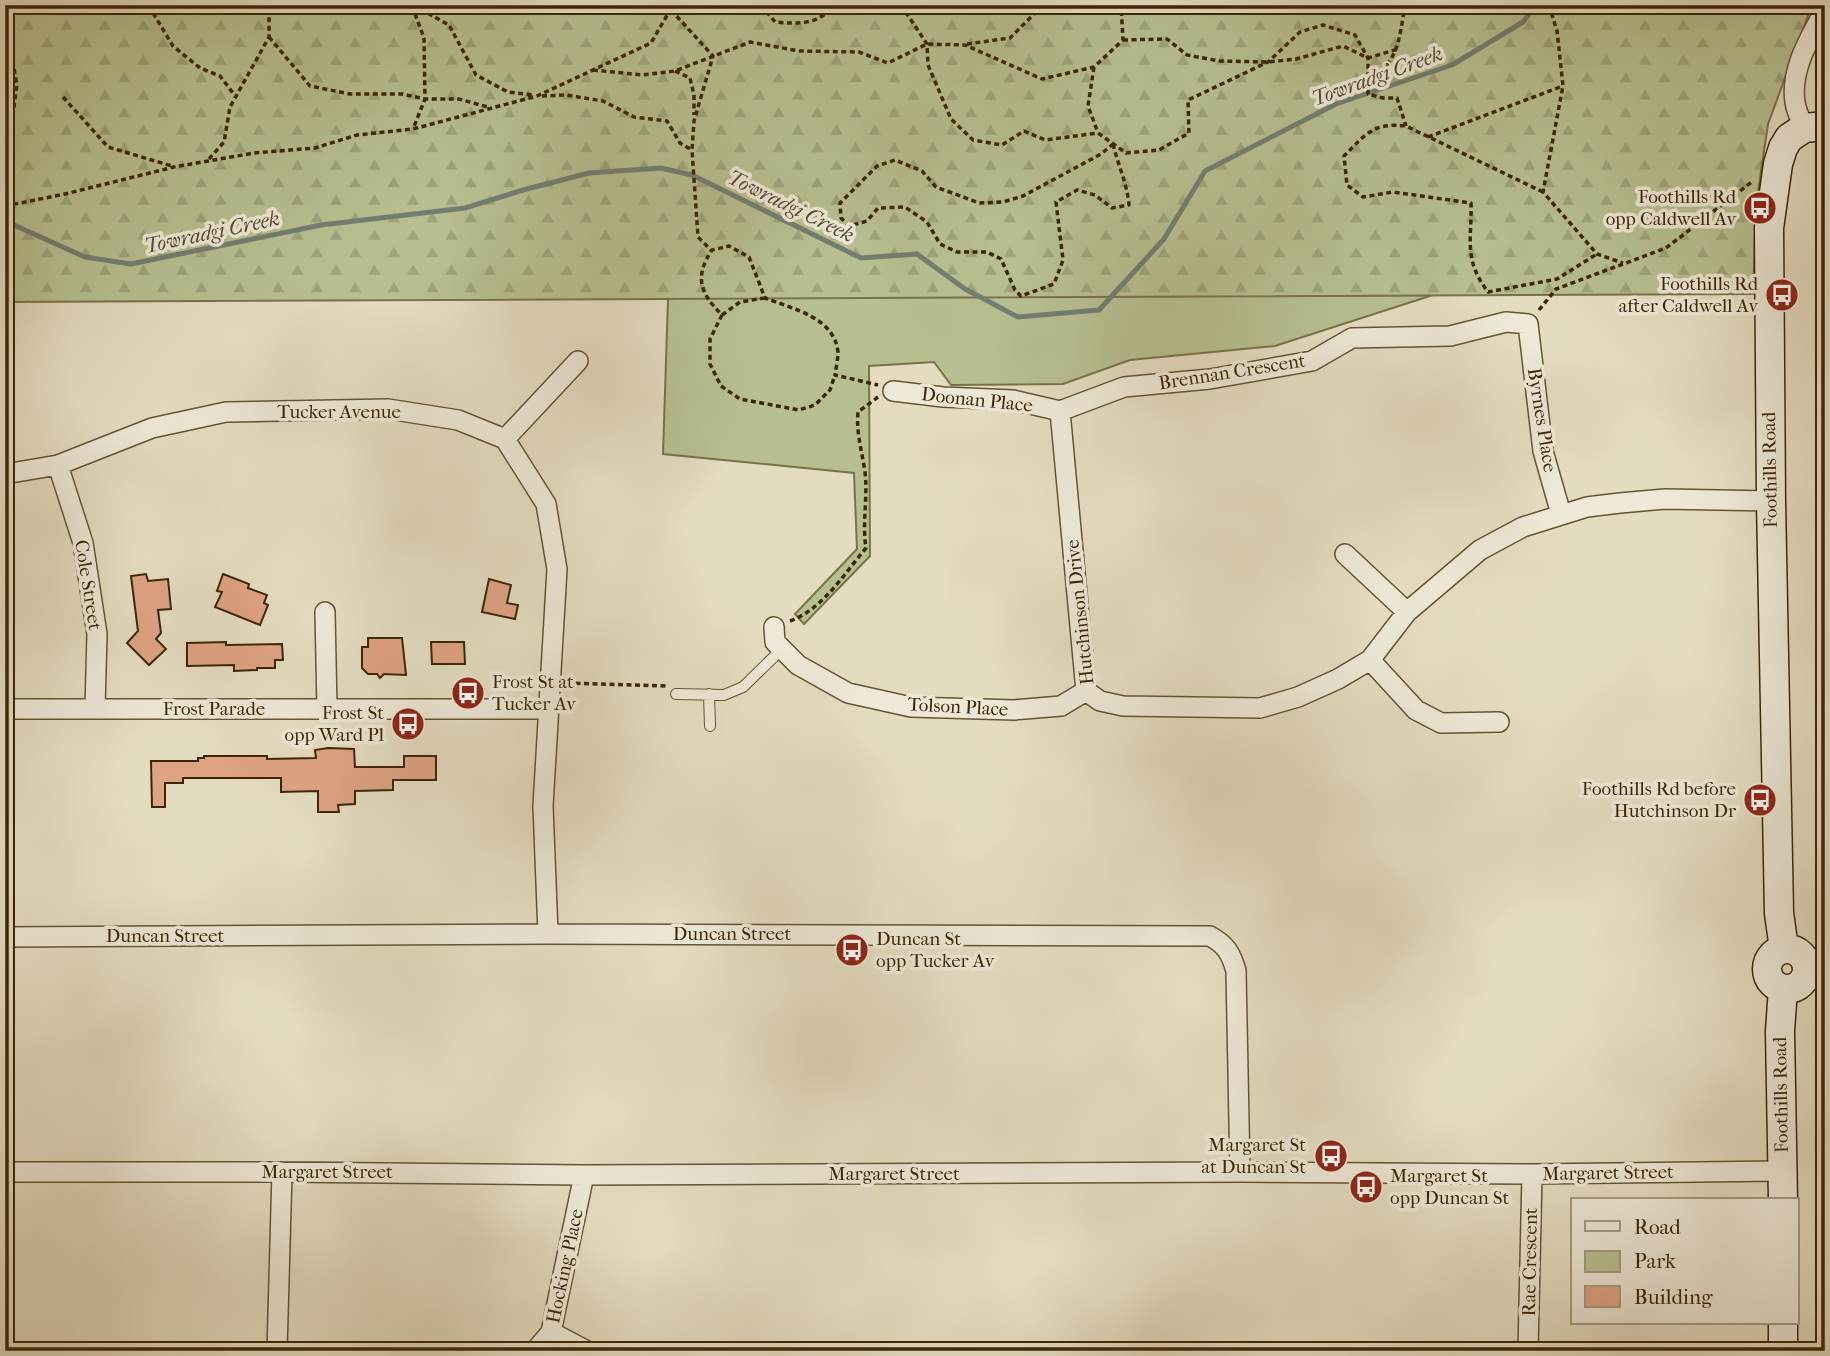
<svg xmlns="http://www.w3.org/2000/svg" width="1830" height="1356" font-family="'IM FELL French Canon',serif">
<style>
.green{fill:#b7bf91;stroke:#79724a;stroke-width:2}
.forest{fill:url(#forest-firs);stroke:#79724a;stroke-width:2}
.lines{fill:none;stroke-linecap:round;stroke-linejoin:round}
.stream{stroke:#737e72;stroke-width:5}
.building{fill:#dfa383;stroke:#3b2604;stroke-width:2}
.service-casing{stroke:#655433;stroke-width:12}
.minor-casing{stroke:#655433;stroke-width:22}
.secondary-casing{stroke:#3b2604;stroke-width:31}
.path{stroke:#3b2604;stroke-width:3.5;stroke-dasharray:5 3.5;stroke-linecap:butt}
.service{stroke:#ede8d7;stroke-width:10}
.minor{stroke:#ede8d7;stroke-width:19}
.secondary{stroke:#ede8d7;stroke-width:28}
.labels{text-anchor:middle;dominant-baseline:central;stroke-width:7;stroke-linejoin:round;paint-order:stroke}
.poi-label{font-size:19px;fill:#3b2604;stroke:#ede8d7;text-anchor:end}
.street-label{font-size:19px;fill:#3b2604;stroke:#ede8d7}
.water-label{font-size:21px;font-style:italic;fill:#524b32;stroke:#ede8d7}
</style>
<defs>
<pattern id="forest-firs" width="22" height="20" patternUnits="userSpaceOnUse" patternTransform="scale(1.75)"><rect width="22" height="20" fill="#b7bf91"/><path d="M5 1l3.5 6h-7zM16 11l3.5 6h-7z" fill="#9ea47b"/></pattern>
</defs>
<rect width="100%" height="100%" fill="#e4dcc1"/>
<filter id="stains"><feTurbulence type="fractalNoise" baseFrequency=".00286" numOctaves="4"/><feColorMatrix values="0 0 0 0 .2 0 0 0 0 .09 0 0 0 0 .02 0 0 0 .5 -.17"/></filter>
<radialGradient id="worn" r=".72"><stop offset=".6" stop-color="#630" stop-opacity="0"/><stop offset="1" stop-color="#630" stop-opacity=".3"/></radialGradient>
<!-- green -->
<path class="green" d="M1433,295l-158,51 -145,14 -67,24 -112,1 -17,-23 -65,4 1,190 -66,68 -9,-10 62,-65 -3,-76 -191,-19 5,-156z"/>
<!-- forest -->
<path class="forest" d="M5,5h1807l-44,119 -12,81 -3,89 -1748,8z"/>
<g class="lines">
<!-- stream -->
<path class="stream" d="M5,221l80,36 46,7 190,-39 144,-17 58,-18 66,-17 72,-5 31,7 169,83 56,-4 48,35 53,28 81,-7 65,-71 41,-68 131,-67 116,-39 71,-43 13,-17"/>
</g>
<!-- building -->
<path class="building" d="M146,574l2,7 20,-2 3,30 -13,1 3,23 -5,6 10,10 -17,16 -22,-22 11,-12 -7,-55z
M223,574l26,10 -1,4 19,7 -3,8 4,2 -8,20 -45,-18 7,-15 -5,-1z
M489,579l22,6 -4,18 11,2 -3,14 -33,-7z
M368,638h34l4,37 -22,-1 -4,4 -3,-4h-9l-6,-6v-21h6z
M226,642v3l56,-1 1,16h-8v8h-18v2l-23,1v-6l-47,1v-23z
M431,642h33l1,22h-33z
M328,748l26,1 1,18h49v-11h32v24h-43v10l-38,1v13l-17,1 1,7h-21v-21l-37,1v-14h-98v5h-18v24h-13l-1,-46h47v-3h6v-2h63v3l49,-1 -1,-8z"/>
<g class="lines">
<defs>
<path id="service" d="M676,694l48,1 19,-8 39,-38
M709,694l1,32"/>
<path id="minor" d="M1804,128c-3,-8 -8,-17 -9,-26 -5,-33 15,-64 30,-92
M893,391l50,6 70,3 47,11
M1060,411l26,280 14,10 23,5 137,2 38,-11 40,-18 32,-19 37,-48 73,-62 43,-23 64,-20 33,-4 45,-4 106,2
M1060,411l64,-24 86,-8 102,-18 40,-23 98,-2 56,-14 22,2 15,127 18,63
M505,439l73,-78
M58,465l25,78 14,91 -2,74
M5,474l53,-9 94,-37 74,-16 162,-3 70,11 47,19 41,65 11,65 -14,237 5,128
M1345,554l62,58
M325,612l2,97
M774,627l1,15 23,23 50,28 63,14 103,3 47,-4 25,-15
M1370,660l46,50 25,13 58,-1
M5,709h544
M5,937l543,-3 662,2c16,9 21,17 26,35l4,201
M1807,972h18
M5,1172h277l302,3 656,-3 292,2 251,-3
M551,1332l36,19
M277,1351l5,-179
M535,1351l16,-19 33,-157
M1528,1351l4,-177"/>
<path id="secondary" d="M1784,949l-5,-36 -8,-412 -2,-273 9,-64 5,-16 6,-10 15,-10 21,-2
M1767 969a20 20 0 1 1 40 0a20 20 0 1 1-40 0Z
M1783,1200l-3,-169 3,-42
M1783,1351v-28"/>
</defs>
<!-- service casing -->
<use href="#service" class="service-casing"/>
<!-- minor casing -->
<use href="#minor" class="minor-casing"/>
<!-- secondary casing -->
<use href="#secondary" class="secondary-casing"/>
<!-- path -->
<path class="path" d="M151,5l2,8 20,33 27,22 20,8 16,21
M413,5l36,20 27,50 32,17 26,3
M761,5l14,17c21,2 42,3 56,-14l-1,-3
M901,5l26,39 1,21 23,54 22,21 29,5 22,-14 21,9 53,-7 28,20 33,-3 30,-17 -1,-33 80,-38 32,-30 23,-7 32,10 13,23v36l15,4h14l9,28
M1549,5l8,26 6,55 -20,106 54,62 26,9
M412,6l12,32 1,61 -12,30
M671,10l42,46 -19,65 -2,29 6,87 13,13
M5,19l12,66 -5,36 -7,5
M269,37l41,49 40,8h52l23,5h34l32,9
M1123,40l44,-1 20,16 32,6 49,1 28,-3 47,-13 25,12 30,-9
M967,44l43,-6 33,-33
M1094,67l-6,39 10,27
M593,70l49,5 33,-4 75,-29 49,9 60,1 29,11 39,-19 38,1 77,34 52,-12 29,-27 -2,-35
M675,71l15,7 4,17v20
M1368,82c31,-21 31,-42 37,-77
M542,96l24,-1 37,6 31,16 33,4 13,22 12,7
M63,97l45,50 64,19
M1428,137l135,-51
M1113,144c5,21 14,39 16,61l-17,3 -17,-13 -18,-5 -21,12 7,58 -9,24 -33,12 -6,-6 -14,-31 -14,-7h-30l-17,-8 -13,-22 -22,-15 -27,1 -11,13 -18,5 -8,-8 -1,-15 37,-37 18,-6 27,11 14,16 43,16 24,-1 20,-6 78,-42z
M209,159l15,-17 6,-35 39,-70v-32
M1543,192l-137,-66c-33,-4 -41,9 -62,30l3,29 16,12 30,-5 78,11c1,37 -8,56 17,89l69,-13 40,-25
M5,194l10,10 -10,23
M5,206l60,-12 109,-27 80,-14 61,-5 42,-13 56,-6 124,-33 114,-53 22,-38
M5,246l7,25
M765,298l-25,4 -18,13c-22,-22 -28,-38 -10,-65l17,-4 20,11 16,41c28,11 69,19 73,54 0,7 -2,16 -3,23l43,10
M1539,310l17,-21 110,-41 87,-67
M722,315l-12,24v25l11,22 19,13 59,11 16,-5 15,-15 5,-15
M790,621c33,-12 54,-47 76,-73 -4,-25 2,-51 -1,-76 -3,-21 -9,-39 -7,-60l20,-15
M567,683l101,3"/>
<!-- service -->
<use href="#service" class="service"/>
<!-- minor -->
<use href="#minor" class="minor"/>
<!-- secondary -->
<use href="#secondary" class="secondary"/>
</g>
<!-- icons -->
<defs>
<symbol id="bus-disc" viewBox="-11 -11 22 22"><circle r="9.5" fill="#8f2418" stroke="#ede8d7"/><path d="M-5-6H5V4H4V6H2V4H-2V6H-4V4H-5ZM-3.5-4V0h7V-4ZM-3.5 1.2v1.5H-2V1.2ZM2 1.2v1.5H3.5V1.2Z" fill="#fff"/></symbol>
</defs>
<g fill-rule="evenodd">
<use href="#bus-disc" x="1741" y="189" width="38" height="38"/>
<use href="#bus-disc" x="1763" y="276" width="38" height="38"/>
<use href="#bus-disc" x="449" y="674" width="38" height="38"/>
<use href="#bus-disc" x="389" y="705" width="38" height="38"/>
<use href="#bus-disc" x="1741" y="781" width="38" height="38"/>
<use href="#bus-disc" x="833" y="931" width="38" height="38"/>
<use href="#bus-disc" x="1312" y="1137" width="38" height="38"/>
<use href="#bus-disc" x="1347" y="1168" width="38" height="38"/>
</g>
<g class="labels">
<!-- poi labels -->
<g class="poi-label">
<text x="1736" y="197">Foothills Rd<tspan x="1736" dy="22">opp Caldwell Av</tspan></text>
<text x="1758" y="284">Foothills Rd<tspan x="1758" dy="22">after Caldwell Av</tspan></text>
<text x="492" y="682" text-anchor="start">Frost St at<tspan x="492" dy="22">Tucker Av</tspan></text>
<text x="384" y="713">Frost St<tspan x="384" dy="22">opp Ward Pl</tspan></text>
<text x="1736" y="789">Foothills Rd before<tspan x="1736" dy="22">Hutchinson Dr</tspan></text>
<text x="876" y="939" text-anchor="start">Duncan St<tspan x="876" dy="22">opp Tucker Av</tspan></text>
<text x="1306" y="1145">Margaret St<tspan x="1306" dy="22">at Duncan St</tspan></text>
<text x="1390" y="1176" text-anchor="start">Margaret St<tspan x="1390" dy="22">opp Duncan St</tspan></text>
</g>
<!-- street labels -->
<g class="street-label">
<text transform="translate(1232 372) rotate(-9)">Brennan Crescent</text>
<text transform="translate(977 400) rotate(6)">Doonan Place</text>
<text x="339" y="412">Tucker Avenue</text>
<text transform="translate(1542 420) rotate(81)">Byrnes Place</text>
<text transform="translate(1770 470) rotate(-91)">Foothills Road</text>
<text transform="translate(88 585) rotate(81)">Cole Street</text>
<text transform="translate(1080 612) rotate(-96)">Hutchinson Drive</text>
<text transform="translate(958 707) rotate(3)">Tolson Place</text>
<text x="214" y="709">Frost Parade</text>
<text x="732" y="934">Duncan Street</text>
<text x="165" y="936">Duncan Street</text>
<text transform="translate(1781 1095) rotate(-91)">Foothills Road</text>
<text x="327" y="1172">Margaret Street</text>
<text transform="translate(1608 1173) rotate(-1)">Margaret Street</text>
<text x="894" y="1174">Margaret Street</text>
<text transform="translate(1530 1262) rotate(-89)">Rae Crescent</text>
<text transform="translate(565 1266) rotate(-78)">Hocking Place</text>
</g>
<!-- water labels -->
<g class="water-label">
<text transform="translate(1377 76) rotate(-20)">Towradgi Creek</text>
<text transform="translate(791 206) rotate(26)">Towradgi Creek</text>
<text transform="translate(212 232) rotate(-12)">Towradgi Creek</text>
</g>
</g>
<!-- margin -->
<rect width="1830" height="1356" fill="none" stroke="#e4dcc1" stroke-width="28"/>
<rect x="7" y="7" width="1816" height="1342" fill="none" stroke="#3b2604" stroke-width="3.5"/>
<rect x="14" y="14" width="1802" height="1328" fill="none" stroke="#3b2604" stroke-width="2"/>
<!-- legend -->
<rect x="1571" y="1198" width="228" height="126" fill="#ede8d7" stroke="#a69a83" stroke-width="2"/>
<rect x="1585" y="1221" width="35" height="10" fill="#ede8d7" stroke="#a69a83" stroke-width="2"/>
<text x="1634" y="1234" font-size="21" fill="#3b2604">Road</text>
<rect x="1585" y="1251" width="35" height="21" fill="#b7bf91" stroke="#a69a83" stroke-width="2"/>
<text x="1634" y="1268" font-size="21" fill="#3b2604">Park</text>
<rect x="1585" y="1286" width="35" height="21" fill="#dfa383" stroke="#a69a83" stroke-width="2"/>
<text x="1634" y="1304" font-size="21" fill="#3b2604">Building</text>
<rect width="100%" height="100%" filter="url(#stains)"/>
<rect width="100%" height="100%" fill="url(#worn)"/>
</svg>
